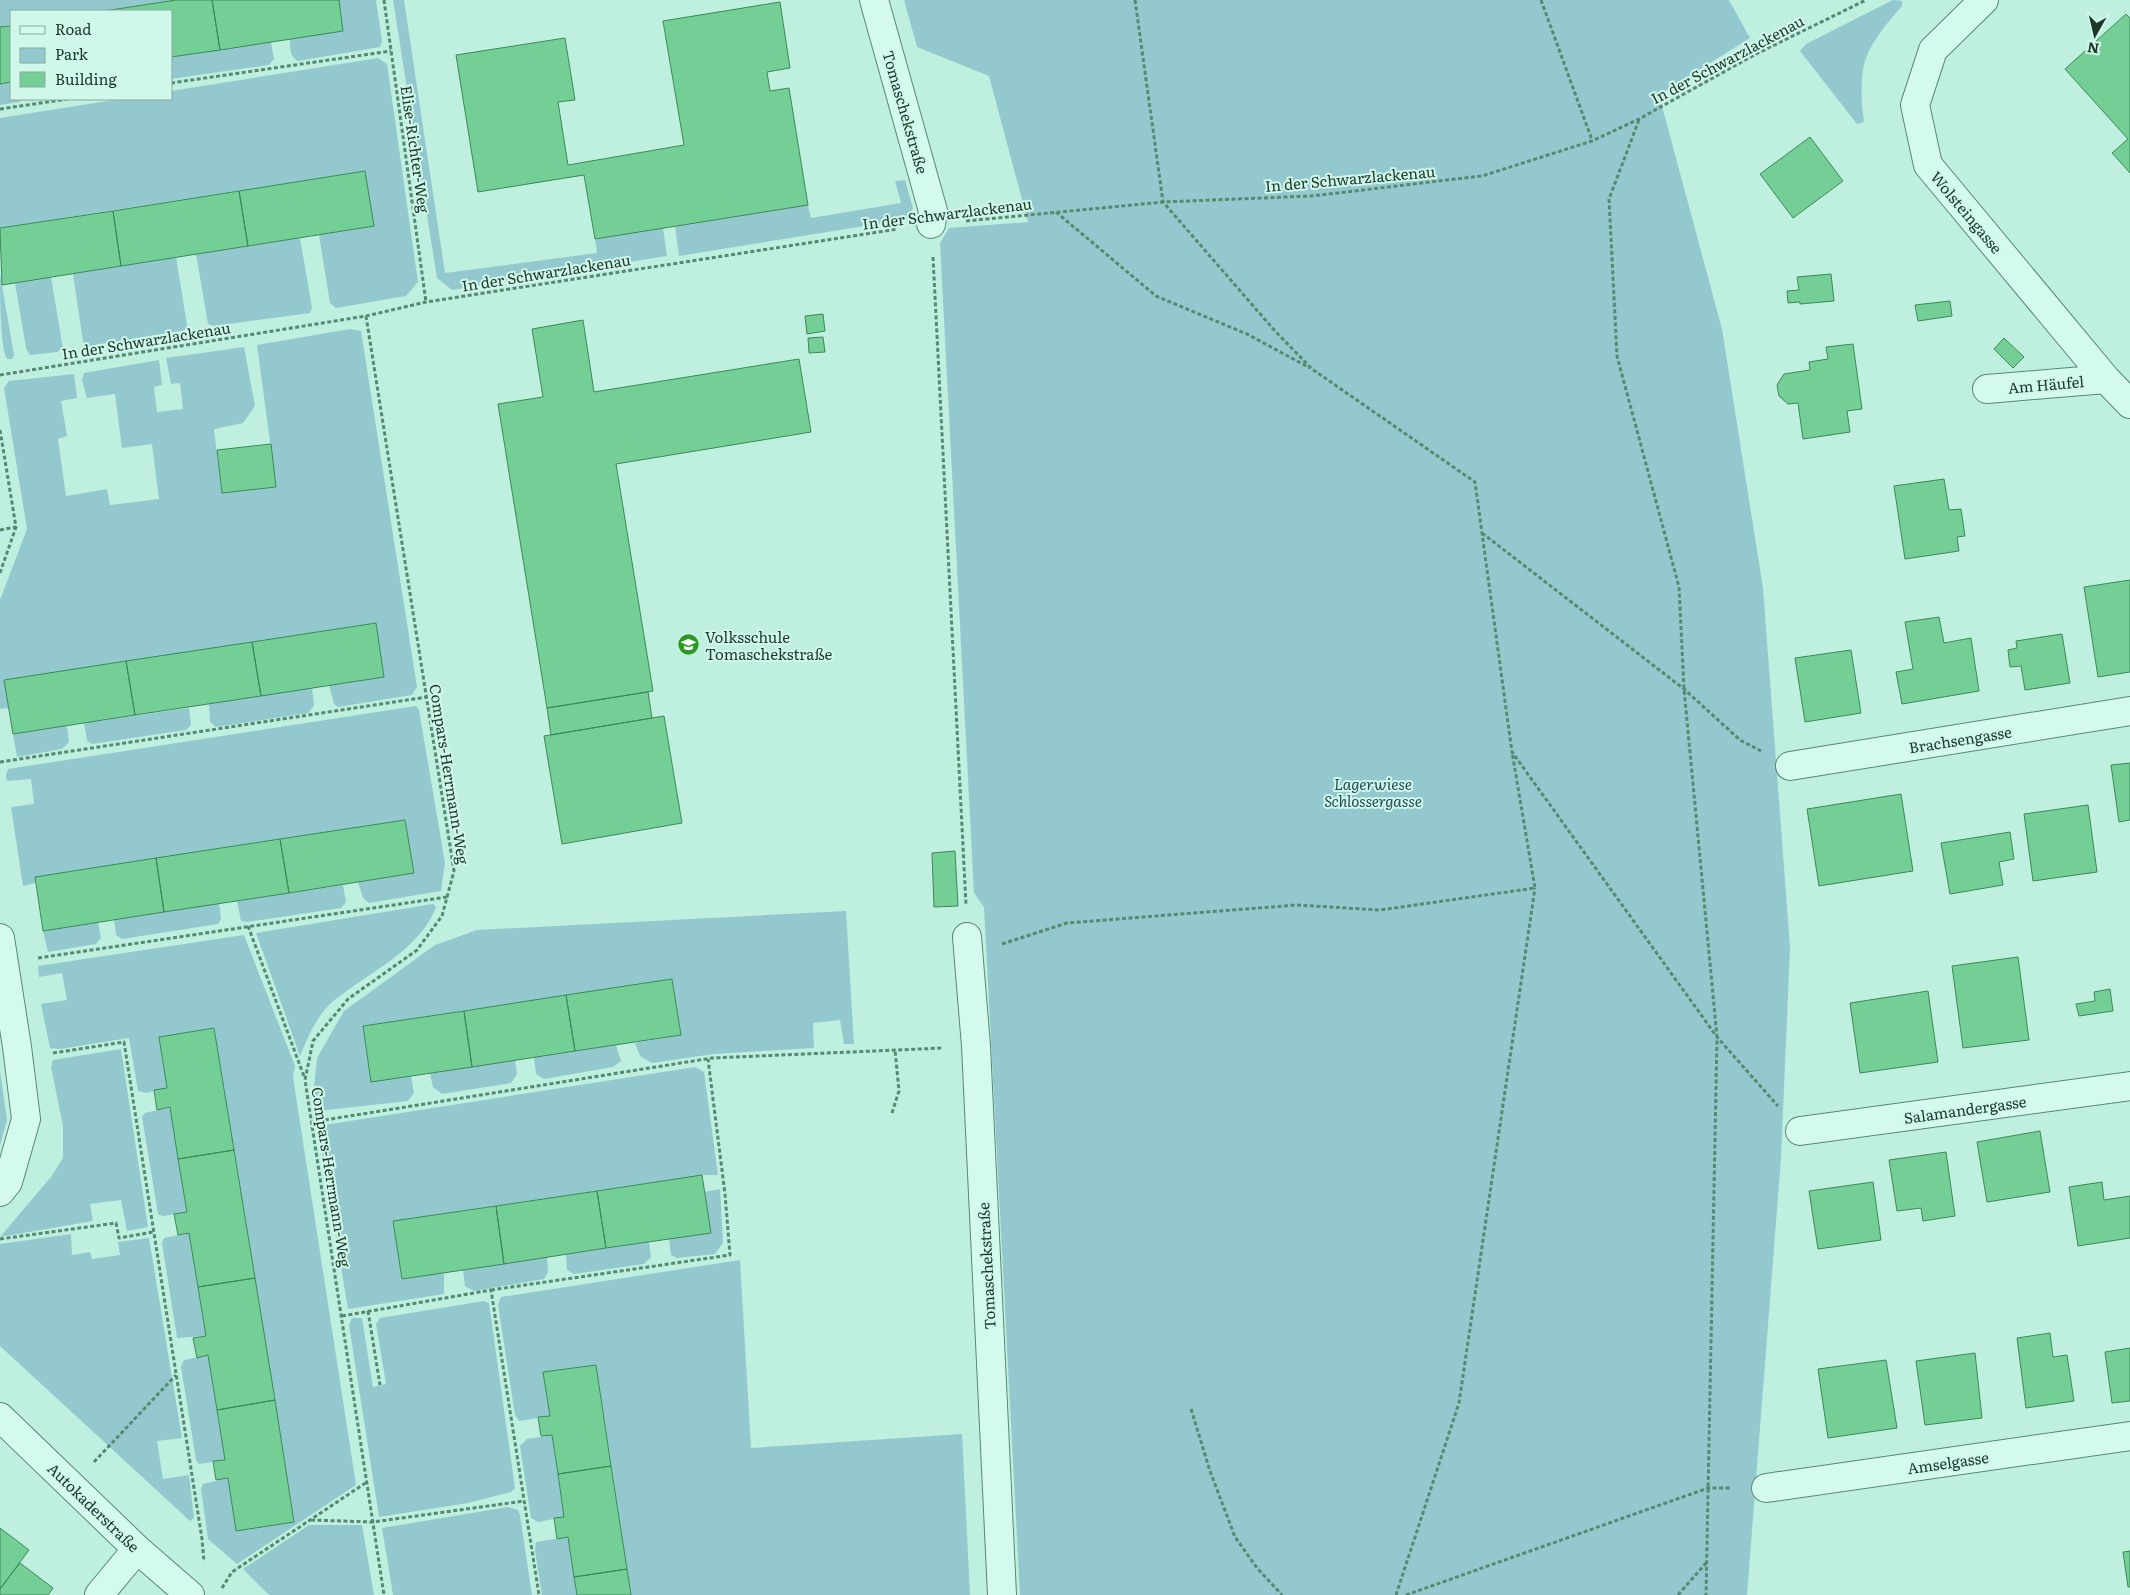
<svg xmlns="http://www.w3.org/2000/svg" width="2130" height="1595" font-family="Literata,serif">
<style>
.green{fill:#93c9ce}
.building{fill:#74cf96;stroke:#3c8958}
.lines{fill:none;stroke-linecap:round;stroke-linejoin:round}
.minor-casing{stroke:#578970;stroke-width:30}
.tertiary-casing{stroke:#578970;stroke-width:30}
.path{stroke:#578970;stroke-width:3;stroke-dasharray:4 2.5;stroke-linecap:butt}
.minor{stroke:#d3faed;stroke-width:28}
.tertiary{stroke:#d3faed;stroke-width:28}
.labels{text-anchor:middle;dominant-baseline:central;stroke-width:4;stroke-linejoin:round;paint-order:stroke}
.street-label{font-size:15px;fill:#1c3828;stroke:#cff7ea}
.poi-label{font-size:15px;fill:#1c3828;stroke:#cff7ea;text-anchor:start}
.park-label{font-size:15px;font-style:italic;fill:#224a55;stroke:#cff7ea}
</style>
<rect width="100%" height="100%" fill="#bfefdf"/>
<!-- green -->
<path class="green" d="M0,0h176l-72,11h-93v15l-11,1z
M339,0h37l6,41 -2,6 -82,14c-9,-5 -8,-13 -8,-22l53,-8z
M393,0h11l41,273 152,-20 -2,-14 68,-11 4,28 -215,34 -15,-12z
M904,0h825l21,38 -91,57 63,234 41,259 27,359 -9,211 -34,437h-727l-36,-688 -10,-14 -34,-650 9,-15 79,-6 -39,-146 -72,-29z
M1893,0l9,1v5c-13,15 -29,33 -36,52 -6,16 -5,46 -2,63l-2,2 -5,1 -57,-73 6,-7z
M271,42l3,17 -5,6 -98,14v-22z
M378,58l9,6 31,218 -12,14 -70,12 -6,-5 -11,-68 55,-9 -10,-55 -364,57v-110l120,-19h51v-8z
M11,82v17h13l-5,3 -19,3v-21z
M905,180l8,28 -5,11 -229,37 -4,-30 133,-21 3,13 90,-15 -6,-22z
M300,238l12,70 -2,5 -96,13 -6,-2 -12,-70z
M176,257l11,68 -1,5 -98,16 -5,-4 -10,-68z
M0,274l14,81 -2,4h-5c-7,-10 -7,-69 -7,-85z
M51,277l12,72 -6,3 -27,3 -4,-7 -11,-65z
M350,329l11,2 56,356 -5,8 -74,12 -4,-3 -5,-19 46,-62 -370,57 4,28 -9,1v-109l27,-71 -23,-141 5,-7 65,-7 3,24 -16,3 6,35 -9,3 8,57 41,-7 3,16 49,-6 -7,-55 -30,4 -7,-54 -28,4 -5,-18 2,-7 75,-13 3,25 -8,2 3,25 26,-3 -3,-26 -9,1 -5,-26 78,-11 11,59 -12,17 -29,6 8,64 54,-7 -19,-141z
M312,687l2,19 -6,7 -92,14 -6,-5 -1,-18z
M416,706l3,4 26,153 -4,28 -72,12 -6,-5 -5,-16 56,-9 -9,-53 -370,57v6l-12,3 -12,-79 23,-3 -3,-25 -24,2 -1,-6 2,-6z
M189,708l2,17 -5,5 -94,14 -5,-3 -3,-18z
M67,726l2,16 -7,7 -45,8 -4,-23z
M343,885l3,17 -5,6 -94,14 -6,-1 -4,-20z
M219,903l2,16 -3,5 -96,15 -6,-4 -2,-15z
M433,904l3,3c-13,35 -51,58 -81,78 -11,8 -24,16 -32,27 -10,13 -17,29 -23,44l-44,-123z
M846,911l8,133h-10l-4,-24 -27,3 1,25 -100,6 -62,9 -12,-7 -5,-13 46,-8 -9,-56 -309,47 8,56 40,-6 3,17 -6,8 -90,10 -4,-23 3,-30 27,-47 91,-66 42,-15z
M98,922l3,16 -5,6 -48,8 -5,-21z
M244,935l51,131 -2,11 63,408 -119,79 -29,-25 -7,-50 2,-5 25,-6 9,53 57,-10 -80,-493 -55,9 8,51 -21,5 -8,-2 -9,-53 -69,11 -10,-1 -9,-44 26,-4 -5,-27 -23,4 -1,-11z
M616,1045l5,16 -8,6 -69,12 -8,-5 -2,-17z
M121,1049l27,178 -21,4 -6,-31 -31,4 3,17 -93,16 51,-60 12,-19v-32l-12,-59 2,-7z
M515,1060l2,14 -6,9 -69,11 -9,-7 -3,-14z
M695,1067l9,5 14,103h-16l-309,46 9,58 42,-6v21l-96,15 -30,-181 6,-3z
M0,1071l7,49 -7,25z
M170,1107l17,105 -24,4 -5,-2 -16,-97 3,-4z
M720,1189l3,54 -8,11 -38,4 -6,-3 -2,-16 35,-47z
M189,1233l17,103 -29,2 -15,-95 2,-5z
M71,1234l1,21 18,-3 2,7 28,-4 -2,-13 31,-4 33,200 -25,3 6,38 26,-4 5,43 -4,3 -190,-175v-102z
M649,1242l2,15 -7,7 -70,10 -7,-4 -1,-16z
M547,1257l1,15 -4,7 -70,12 -9,-5 -2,-16z
M740,1260l11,188 211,-14 8,161h-339l-35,-230 -52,7 6,44 -31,5 -4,-6 -17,-110 3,-8z
M484,1301l5,2 26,185 -4,4 -43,11 -89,14 -30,-192 3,-7h10l11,69 13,-3 -10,-60 4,-6z
M208,1355l17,105 -26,4 -3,-4 -15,-93 3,-7z
M552,1435l12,82 -26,5 -7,-4 -11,-72 7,-7z
M508,1507l10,3 2,5 12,80h-139l-11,-67z
M309,1525h53l12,70h-105l-26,-26z
M568,1537l9,58h-35l-7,-44 1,-9z"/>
<!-- building -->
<path class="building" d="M176,0h36l8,50 -49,7v-46h-67z
M212,0h127l4,31 -123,19z
M780,2l10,66 -23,4 3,19 19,-3 19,117 -213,34 -11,-64 -106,17 -22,-137 109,-17 10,62 -17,2 10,63 116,-20 -21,-124z
M2126,14l4,4v155l-18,-20 16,-14 -63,-70z
M11,26v56l-11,2v-57z
M1810,137l33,44 -50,37 -33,-44z
M365,171l9,55 -126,20 -9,-55z
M239,191l9,55 -127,20 -8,-55z
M113,211l8,55 -119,19 -2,-57z
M1831,274l3,27 -34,3v-2l-12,1 -1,-12 12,-1 -2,-13z
M1950,301l2,15 -34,5 -3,-16z
M823,314l2,17 -18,3 -2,-18z
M583,320l11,72 205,-33 12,73 -195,32 37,227 -106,17 -49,-304 45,-7 -11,-68z
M823,337l2,15 -16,1 -1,-15z
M2004,338l20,19 -11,11 -19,-19z
M1853,344l9,65 -15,2 3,21 -47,7 -5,-36 -10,1 -9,-8 -2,-11 7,-11 26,-4 -1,-8 19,-3 -2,-12z
M271,444l5,43 -54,6 -5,-43z
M1944,479l5,31 12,-1 4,27 -8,1 2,14 -54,8 -11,-73z
M2130,580v92l-32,5 -14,-90z
M1939,617l5,26 27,-5 8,53 -77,13 -6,-32 17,-3 -8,-47z
M376,623l8,54 -123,19 -9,-54z
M2062,634l8,49 -45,7 -4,-24 -11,1 -2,-17 9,-2 -1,-7z
M252,642l9,54 -126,19 -9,-54z
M1851,650l10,63 -56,9 -10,-64z
M126,661l9,54 -122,19 -9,-54z
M648,692l4,26 -101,17 -4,-27z
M664,716l18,107 -120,21 -18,-108z
M2130,763v57l-11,2 -8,-57z
M1901,794l12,77 -94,15 -12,-77z
M2088,805l9,67 -64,9 -9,-67z
M405,820l9,53 -125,20 -9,-54z
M2010,832l4,27 -15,3 4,23 -53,9 -9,-51z
M280,839l9,54 -125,19 -8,-54z
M955,851l3,55 -24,1 -2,-54z
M156,858l8,54 -121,19 -8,-54z
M2018,957l11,83 -66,8 -11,-82z
M672,979l9,56 -106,16 -9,-56z
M2110,989l3,22 -34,5 -3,-12 19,-3 -1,-9z
M1928,991l10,71 -78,11 -10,-70z
M566,995l9,56 -103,16 -8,-56z
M464,1011l8,56 -101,15 -8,-56z
M214,1028l20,122 -56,9 -8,-52 -13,3 -3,-20 13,-2 -8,-51z
M2040,1131l10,61 -63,10 -10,-60z
M234,1150l21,128 -57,9 -9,-54 -11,2 -4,-21 13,-2 -9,-53z
M1946,1152l9,64 -32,5 -2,-13 -24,3 -8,-51z
M702,1175l9,58 -105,15 -9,-57z
M1873,1182l8,58 -63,9 -9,-58z
M2102,1182l2,18 26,-4v42l-52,8 -9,-59z
M597,1191l9,57 -102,16 -8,-58z
M496,1206l8,58 -102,15 -9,-58z
M255,1278l20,122 -58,10 -9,-55 -11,3 -4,-20 13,-2 -8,-49z
M2050,1333l3,24 14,-2 7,46 -48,7 -9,-70z
M2130,1348v53l-18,2 -7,-51z
M1975,1353l7,65 -57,7 -9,-64z
M1886,1360l11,68 -69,10 -10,-69z
M596,1365l15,101 -53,8 -6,-39 -11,1 -3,-19 12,-1 -7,-44z
M275,1400l19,122 -58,9 -8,-53 -12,2 -3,-19 12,-1 -8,-50z
M611,1466l16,103 -53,8 -6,-40 -11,2 -3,-21 10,-1 -6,-43z
M0,1528l29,22 -29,39z
M2130,1551v36h-2l-5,-35z
M20,1563l33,25 -5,7h-48v-6z
M627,1569l4,26h-54l-3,-18z"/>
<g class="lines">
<defs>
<path id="minor" d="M874,0l59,211 -2,13
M1984,0l-51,50 -18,55 13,60 178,214 24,25
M1987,389l119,-10
M1790,766l340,-55
M967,937l9,109 26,549
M0,938l17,109 9,72 -18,63 -8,10
M1800,1131l330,-45
M1766,1488l364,-52
M99,1595l38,-46"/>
<path id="tertiary" d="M0,1417l137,132 53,46"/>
</defs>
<!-- minor casing -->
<use href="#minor" class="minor-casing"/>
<!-- tertiary casing -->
<use href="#tertiary" class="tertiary-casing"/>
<!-- path -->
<path class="path" d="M384,0l42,302
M1135,0l28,202 112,129 37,38 163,113 37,270 205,285 61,69
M1541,0l51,140
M171,83l220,-32
M0,109l68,-10
M1639,120l-30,79 8,157 62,231 5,102 33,348 -11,558
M1056,212l100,84 91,38 63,34
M966,221l197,-19 148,-6 171,-20 110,-35 47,-22 117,-65 110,-54
M933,257l33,648
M366,316l88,555 -12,45 -25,34 -69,49 -35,42 -8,39 79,515
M0,375l366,-59 60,-14 472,-73
M0,430l16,97 -16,46
M0,530l16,-3
M1482,533l202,156 56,51 21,11
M0,762l427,-65
M248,926l57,153
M1002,944l65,-21 229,-18 84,5 155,-22 -23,-136
M38,958l409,-61
M53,1053l71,-11 78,497 2,23
M892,1113l7,-22 -4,-41
M312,1122l400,-64 231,-10
M0,1239l116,-16 3,15 34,-6
M491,1290l239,-35 -5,-61 -17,-135
M368,1311l12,74
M342,1316l149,-26 48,305
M1191,1409l19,62 25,66 22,31 25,27
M94,1462l82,-87
M311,1520l62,2 151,-21
M222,1588l10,-16 135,-90
M1396,1595l63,-192 76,-515
M1406,1595l302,-107h24
M1678,1595l28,-32"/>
<!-- minor -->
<use href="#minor" class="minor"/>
<!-- tertiary -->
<use href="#tertiary" class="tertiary"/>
</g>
<!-- icons -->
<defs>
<symbol id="school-disc" viewBox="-11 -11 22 22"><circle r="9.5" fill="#2a9a25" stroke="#cff7ea"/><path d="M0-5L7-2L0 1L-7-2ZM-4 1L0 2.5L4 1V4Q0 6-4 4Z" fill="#fff"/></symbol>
</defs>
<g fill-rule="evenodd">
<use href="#school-disc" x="676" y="632" width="25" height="25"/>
</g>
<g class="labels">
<!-- street labels -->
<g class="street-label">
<text transform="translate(1727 59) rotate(-28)">In der Schwarzlackenau</text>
<text transform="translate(906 112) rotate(74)">Tomaschekstraße</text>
<text transform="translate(416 149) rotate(82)">Elise-Richter-Weg</text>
<text transform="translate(1350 178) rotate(-5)">In der Schwarzlackenau</text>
<text transform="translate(1967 212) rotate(50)">Wolsteingasse</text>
<text transform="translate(947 213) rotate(-7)">In der Schwarzlackenau</text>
<text transform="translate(546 272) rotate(-9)">In der Schwarzlackenau</text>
<text transform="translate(146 340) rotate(-9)">In der Schwarzlackenau</text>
<text transform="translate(2046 384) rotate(-5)">Am Häufel</text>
<text transform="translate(1960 739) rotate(-9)">Brachsengasse</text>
<text transform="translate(450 774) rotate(81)">Compars-Herrmann-Weg</text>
<text transform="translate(1965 1109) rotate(-8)">Salamandergasse</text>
<text transform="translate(332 1177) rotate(81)">Compars-Herrmann-Weg</text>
<text transform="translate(986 1266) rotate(-93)">Tomaschekstraße</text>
<text transform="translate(1948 1462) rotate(-8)">Amselgasse</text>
<text transform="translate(94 1507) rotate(44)">Autokaderstraße</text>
</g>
<!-- poi labels -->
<g class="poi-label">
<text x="705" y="636">Volksschule<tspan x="705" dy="17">Tomaschekstraße</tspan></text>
</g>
<!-- park labels -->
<g class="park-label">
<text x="1373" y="783">Lagerwiese<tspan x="1373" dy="17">Schlossergasse</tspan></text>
</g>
</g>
<!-- legend -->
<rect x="10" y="10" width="162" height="90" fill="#cff7ea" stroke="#87ab9c"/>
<rect x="20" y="26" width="25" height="8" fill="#d3faed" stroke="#87ab9c"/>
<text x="55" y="35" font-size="15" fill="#1c3828">Road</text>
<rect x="20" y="48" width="25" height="15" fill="#93c9ce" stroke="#87ab9c"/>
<text x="55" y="60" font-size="15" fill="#1c3828">Park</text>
<rect x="20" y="72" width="25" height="15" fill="#74cf96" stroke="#87ab9c"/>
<text x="55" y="85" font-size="15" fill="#1c3828">Building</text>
<!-- north arrow -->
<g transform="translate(2095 35) rotate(188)" stroke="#cff7ea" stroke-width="4" paint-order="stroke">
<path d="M0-4L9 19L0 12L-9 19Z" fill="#1c3828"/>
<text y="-8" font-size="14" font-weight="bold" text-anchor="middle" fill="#1c3828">N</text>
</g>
</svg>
